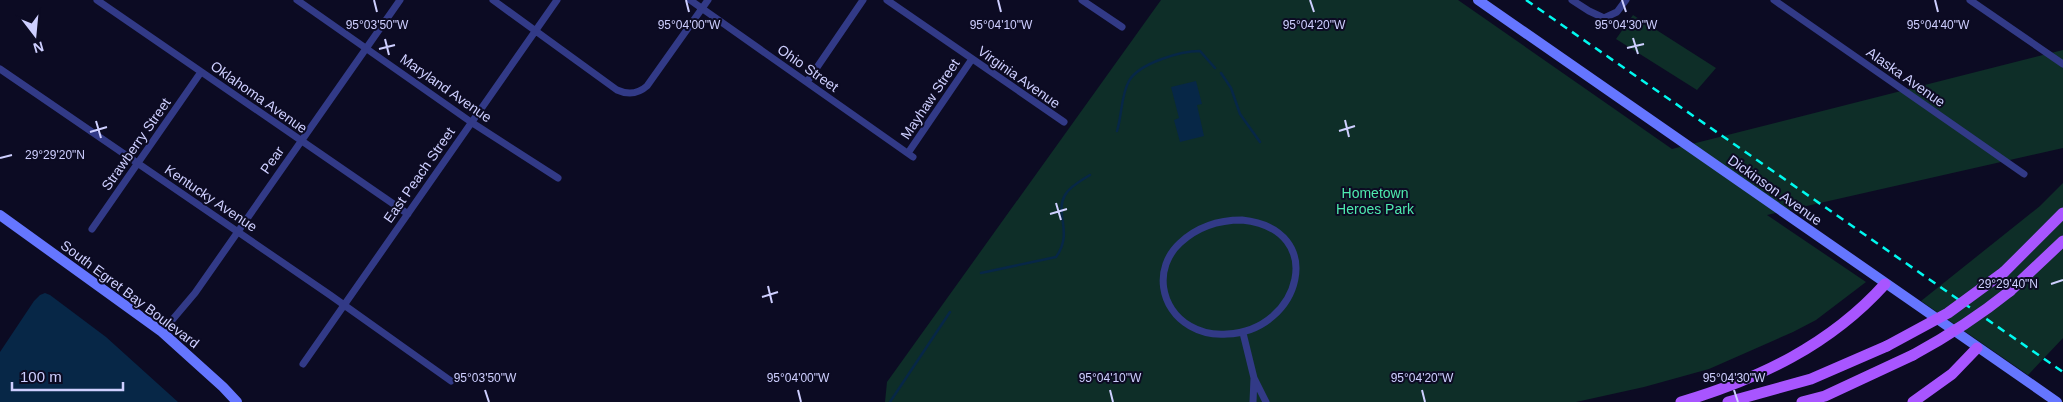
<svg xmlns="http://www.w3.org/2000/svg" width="2063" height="402" font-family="Arial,sans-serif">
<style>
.green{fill:#0e2e28}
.water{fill:#072747}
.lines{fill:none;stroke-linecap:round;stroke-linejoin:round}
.stream{stroke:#072747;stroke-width:2.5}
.street{stroke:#323a87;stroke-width:7}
.secondary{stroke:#6576ff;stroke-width:10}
.primary{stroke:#a855ff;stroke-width:11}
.rail{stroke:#00f9ef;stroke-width:2.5;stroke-dasharray:8 6;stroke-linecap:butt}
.primary-bridge{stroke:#a855ff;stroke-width:11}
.ticks{fill:none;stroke:#cecfff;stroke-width:2}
.labels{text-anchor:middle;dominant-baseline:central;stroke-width:4;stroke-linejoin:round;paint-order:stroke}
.street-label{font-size:14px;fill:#cecfff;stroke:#0c0b23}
.park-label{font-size:14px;fill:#4eeaae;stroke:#0c0b23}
.ticks-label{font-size:12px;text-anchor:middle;fill:#cecfff;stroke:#0c0b23;stroke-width:4;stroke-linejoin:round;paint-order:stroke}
</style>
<rect width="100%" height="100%" fill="#0c0b23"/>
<!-- green -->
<path class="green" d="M1161,0h297l214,149 391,-99v98l-296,67 99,67 -50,38 -23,12 -84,37 -65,18 -68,15h-691l2,-20z
M1633,15l83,53 -19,22 -81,-51z
M2063,183v155l-35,37 -107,-74 119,-95z"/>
<!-- water -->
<path class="water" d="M1196,81l6,23 -5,1 7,31 -24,6 -6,-22 5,-2 -8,-31z
M45,293l5,2 56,42 72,65h-178v-50l34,-51 6,-6z"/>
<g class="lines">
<!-- stream -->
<path class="stream" d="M1221,73l10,15 9,26 20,28
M1117,131c5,-16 4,-36 12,-50 10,-18 52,-30 71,-30l15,17
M981,273l75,-16c18,-25 -2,-43 9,-62 5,-9 17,-15 25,-20
M890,402l60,-90"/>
<!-- street -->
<path class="street" d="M97,0l311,214
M297,0l174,122 87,56
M493,0l124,90c11,5 21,4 30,-4l61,-86
M690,0l223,157
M887,0l177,122
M1082,0l40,27
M1572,0l17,11 15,7 13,-6 9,-12
M1774,0l250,174
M1970,0l93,64
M0,69l330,226 121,86
M807,82l56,-82
M908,153l64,-94
M1242,220c87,9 59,111 -15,114 -12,1 -25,-1 -37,-8 -30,-17 -37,-58 -10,-83 17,-16 39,-23 62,-23z
M92,229l109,-157
M162,332l33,-39 205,-293
M1243,333l11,45 12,24
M303,364l254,-364
M1253,402l1,-24"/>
<!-- secondary -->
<path class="secondary" d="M1478,0l579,402
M0,215l162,117 61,55 14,15"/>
<!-- primary -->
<path class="primary" d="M2004,272l59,-59
M2010,291l53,-50
M1681,402c78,-23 149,-57 204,-118
M1728,402l83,-23 76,-33
M1802,402l23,-6 88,-41
M1913,402l39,-28 25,-26"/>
<!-- rail -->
<path class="rail" d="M1526,0l537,372"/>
<!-- primary-bridge -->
<path class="primary-bridge" d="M1887,346l61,-33 56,-41
M1913,355c35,-19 66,-39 97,-64"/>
</g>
<!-- ticks -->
<path class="ticks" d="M374,0l3,12M686,0l3,12M998,0l3,12M1310,0l4,12M1622,0l4,12M1935,0l3,12M1633,38l5,16M385,39l4,16M1627,48l17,-4M379,49l16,-4M1345,120l4,17M96,121l5,17M1339,131l16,-5M90,132l17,-5M0,158l12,-3M1056,203l5,17M1050,214l17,-5M2051,284l12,-4M768,286l4,17M762,297l16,-5M485,390l4,12M798,390l3,12M1110,390l3,12M1422,390l3,12M1734,390l4,12"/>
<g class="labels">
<!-- street labels -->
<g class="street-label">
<text transform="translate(808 68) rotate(35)">Ohio Street</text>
<text transform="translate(1019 77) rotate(35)">Virginia Avenue</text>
<text transform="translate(1906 77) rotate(35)">Alaska Avenue</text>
<text transform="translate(446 88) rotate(35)">Maryland Avenue</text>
<text transform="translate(259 97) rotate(35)">Oklahoma Avenue</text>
<text transform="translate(930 99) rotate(-56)">Mayhaw Street</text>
<text transform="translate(136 144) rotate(-55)">Strawberry Street</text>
<text transform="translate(272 160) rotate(-55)">Pear</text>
<text transform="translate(419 175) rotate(-55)">East Peach Street</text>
<text transform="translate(1775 190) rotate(35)">Dickinson Avenue</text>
<text transform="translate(211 198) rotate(34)">Kentucky Avenue</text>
<text transform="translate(130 294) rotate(37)">South Egret Bay Boulevard</text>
</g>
<!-- park labels -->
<g class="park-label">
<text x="1375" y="193">Hometown<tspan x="1375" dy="16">Heroes Park</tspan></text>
</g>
</g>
<g class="ticks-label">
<text x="377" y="29">95°03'50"W</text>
<text x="689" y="29">95°04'00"W</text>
<text x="1001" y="29">95°04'10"W</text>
<text x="1314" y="29">95°04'20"W</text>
<text x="1626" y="29">95°04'30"W</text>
<text x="1938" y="29">95°04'40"W</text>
<text x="55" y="159">29°29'20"N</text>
<text x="2008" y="288">29°29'40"N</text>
<text x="485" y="382">95°03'50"W</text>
<text x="798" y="382">95°04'00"W</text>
<text x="1110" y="382">95°04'10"W</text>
<text x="1422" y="382">95°04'20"W</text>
<text x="1734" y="382">95°04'30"W</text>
</g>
<!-- north arrow -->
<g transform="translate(35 35) rotate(164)" stroke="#0c0b23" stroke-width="4" paint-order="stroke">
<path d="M0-4L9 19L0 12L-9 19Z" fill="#cecfff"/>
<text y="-8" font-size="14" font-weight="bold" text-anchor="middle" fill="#cecfff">N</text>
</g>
<!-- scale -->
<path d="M12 382v8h111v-8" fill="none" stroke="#cecfff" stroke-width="2.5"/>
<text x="20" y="382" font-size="15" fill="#cecfff" stroke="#0c0b23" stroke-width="4" paint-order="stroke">100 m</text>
</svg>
